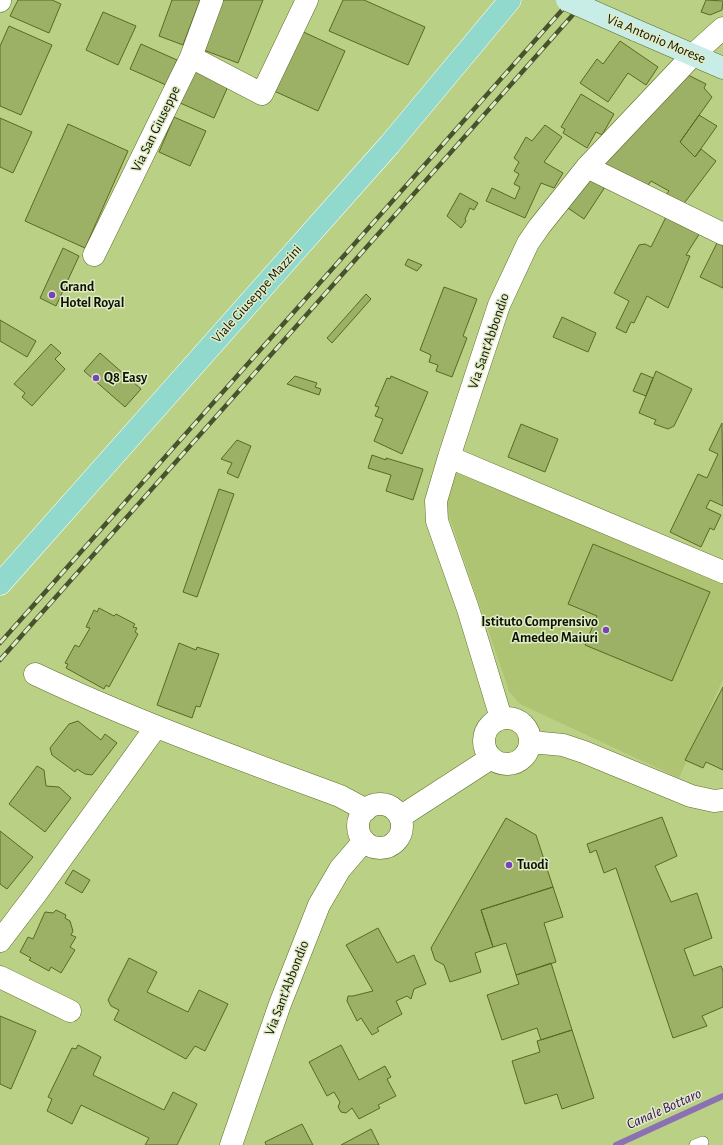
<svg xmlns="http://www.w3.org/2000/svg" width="723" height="1145" font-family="'Alegreya Sans',sans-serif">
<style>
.built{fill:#aec472}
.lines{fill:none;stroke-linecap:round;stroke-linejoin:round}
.stream{stroke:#8b70b3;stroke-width:6}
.building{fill:#9cb165;stroke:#596a20}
.lane-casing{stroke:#5d6e25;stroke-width:12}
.street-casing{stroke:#5d6e25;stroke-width:23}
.secondary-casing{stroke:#5d6e25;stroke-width:23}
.primary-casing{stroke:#fff;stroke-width:23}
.lane{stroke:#fff;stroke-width:11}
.street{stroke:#fff;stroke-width:22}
.secondary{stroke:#c8ece6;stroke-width:22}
.primary{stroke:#91d8cd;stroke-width:22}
.rail-casing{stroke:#48532d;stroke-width:4.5}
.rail{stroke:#e0ebc6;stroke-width:3;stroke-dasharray:9;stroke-linecap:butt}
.secondary-bridge-casing{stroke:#5d6e25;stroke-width:23;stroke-linecap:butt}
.secondary-bridge{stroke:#c8ece6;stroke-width:22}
.poi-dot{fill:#7942b9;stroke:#e0ebc6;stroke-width:1.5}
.labels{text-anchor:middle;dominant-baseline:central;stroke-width:3;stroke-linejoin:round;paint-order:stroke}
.street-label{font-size:14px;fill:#0d1300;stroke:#e0ebc6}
.poi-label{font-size:14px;font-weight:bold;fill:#0d1300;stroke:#e0ebc6;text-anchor:start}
.water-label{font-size:15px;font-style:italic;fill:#370a5e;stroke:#e0ebc6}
</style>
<rect width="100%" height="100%" fill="#bad085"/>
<!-- built -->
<path class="built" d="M456,473l267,108v98l-44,99 -159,-74 -11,-13 -63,-184z"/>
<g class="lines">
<!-- stream -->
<path class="stream" d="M616,1145l107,-49"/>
</g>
<!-- building -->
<path class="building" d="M18,0h34l9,4 -12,29 -39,-17z
M172,0h28l-17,45 -24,-9z
M220,0h43l-25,63 -37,-14z
M343,0h21l61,27 -17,38 -79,-34z
M706,0l17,1 -1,9 -12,5 -9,-3z
M103,12l33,14 -18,39 -32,-15z
M9,26l43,19 -31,70 -21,-9v-60z
M299,30l46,21 -27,60 -46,-21z
M620,41l38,26 -12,18 -18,-12 -20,29 -28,-19 17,-24 6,5z
M141,44l36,16 -11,25 -36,-16z
M193,68l36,16 -15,34 -36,-16z
M688,75l18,9 -2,4 8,9 -32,45 15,15 6,-8 15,12 -34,45 -17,-10 4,-5 -18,-10 -5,7 -47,-24z
M581,94l33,20 -12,21 -6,-3 -9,16 -24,-15 2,-4 -4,-2z
M699,115l18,11 -22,31 -15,-15z
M174,117l32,14 -16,35 -31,-14z
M0,118l32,14 -19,41 -13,-6z
M68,124l60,27 -43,97 -60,-27z
M545,125l17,12 -18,25 19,11 -9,15 -13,-5 -16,35 -39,-17 6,-13 23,11 5,-12 -6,-3 5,-10 -5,-3 5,-9 -5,-4 12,-21 6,4z
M589,170l16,17 -21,32 -22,-15z
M460,193l18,10 -4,7 -4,-2 -5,11 1,2 -5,7 -14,-12z
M669,211l34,17 -17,27 4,1 -22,52 -21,-12 -13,27 -3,-1 -5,11 -10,-5 13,-27 -15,-8 25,-48 6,-1 6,3z
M720,237l3,2v49l-23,-11z
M63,248l16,8 -23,50 -16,-8z
M408,259l14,6 -5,6 -12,-6z
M444,287l33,12 -14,37 4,2 -15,39 -16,-6 2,-6 -9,-3 2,-7 -11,-5z
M366,294l5,5 -39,44 -5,-5z
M562,317l34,16 -8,19 -35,-15z
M0,320l36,21 -9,16 -27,-16z
M51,344l10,9 -6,6 10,10 -33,37 -10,-9 3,-4 -11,-9z
M100,353l41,36 -16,18 -41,-36z
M656,371l36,18 -18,37 -6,3 -14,-5 2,-4 -17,-7z
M641,373l12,5 -7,18 -13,-5z
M295,376l22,7 -2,4 6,2 -2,6 -32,-11z
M391,376l37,16 -26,62 -28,-13 9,-22 -8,-3 4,-9 -4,-1 12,-28 3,1z
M722,423l1,83 -13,-6 -4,8 15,7 -7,15 -4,-2 -9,19 -31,-15 28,-58 9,4 11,-24 -9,-4z
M521,424l37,15 -13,33 -37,-15z
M237,440l14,6 -13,32 -11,-5 5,-10 -11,-4z
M372,455l14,5v-2l37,11 -10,31 -27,-9 5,-16 -23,-7z
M219,489l15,5 -37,103 -14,-5z
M593,544l117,48 -38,89 -87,-36 12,-29 -29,-12z
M99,608l15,8 2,-2 19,10 -2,3 4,1 -2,4 3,2 -29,53 -3,-2 -2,4 -38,-21 2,-4 -3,-1 10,-18 4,2 11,-19 -4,-1 8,-17 3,2z
M179,643l17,7 1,-3 22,7 -19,53 -4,-1 -4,12 -35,-13z
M723,687v83l-17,-8 -3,6 -18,-8z
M78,721l23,19 4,-6 12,9 -25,32 -7,-1 -8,-5 -2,3 -23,-17 -2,-7 19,-24z
M37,766l7,4 2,16 13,1 12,11 -26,34 -36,-28z
M662,817l15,39 -22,10 16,36 26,-9 15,45 -28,11 10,27 27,-10 2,5v36l-21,9 5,10 -34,12 -57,-170 -12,5 -8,-23 -6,3 -3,-9z
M506,818l30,17 17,52 -72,23 12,37 -18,6 6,19 -31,10 -6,-17 -9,-5 -4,-12z
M0,831l33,26 -26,32 -7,-5z
M73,870l17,10 -8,13 -17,-10z
M553,887l10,30 -19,6 12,39 -40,13 -10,-32 -13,4 -12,-37z
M56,910l10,5 -1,3 5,3 3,10 -2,4 5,2 -6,10 5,3 -14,23 -10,-6 -2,4 -20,-11 2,-2 -11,-6 8,-15 5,2 12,-27 8,1z
M378,928l19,35 17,-8 12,29 -12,5 -3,10 -4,-3 -11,5 6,13 -25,14 2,3 -7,4 -11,-17 -4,3 -10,-20 1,-5h5l20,-5 -27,-46z
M129,958l28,14 -10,20 41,20 11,-22 29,14 -23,47 -10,-5 -9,13 -72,-39 5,-10 -8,-4 -3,-6z
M551,963l21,67 -31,10 -4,-12 -35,12 -15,-45 32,-11 -3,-9z
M0,1016l36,15 -25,58 -11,-5z
M572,1030l22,68 -32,11 -5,-15 -32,10 -13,-43 28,-9 -3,-11z
M78,1045l23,12 -8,18 71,35 9,-18 24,12 -20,41h-32l4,-7 -68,-33 -9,19 -25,-13 5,-12 -4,-2 24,-49 4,1z
M341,1045l18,35 26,-14 6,11 -4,2 9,17 -18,9 2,3 -21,11 -7,-11 -6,5 -5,-1 -3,-5 2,-5 -6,-10 -7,4 -18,-34z
M302,1124l11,21h-47l-1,-3z
M371,1129l8,16h-38z"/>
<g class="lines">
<defs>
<path id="lane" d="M695,1145l8,-3"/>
<path id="street" d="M0,1v-1
M191,57l71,37 45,-94
M587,167l136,67
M94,255l97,-198 21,-57
M449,457l274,115
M35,674c99,47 202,84 305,122l26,14
M484 741a23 23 0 1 1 46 0a23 23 0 1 1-46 0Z
M501,718l-33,-109 -31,-88 -1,-20 13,-44 50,-152 29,-62 11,-16 48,-60 106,-112 30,-27
M531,742l32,3 21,7 107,44 23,5 9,-1
M358 826a22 22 0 1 1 44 0a22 22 0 1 1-44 0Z
M400,817l91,-59
M0,941l38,-50 118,-164
M0,977l70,34
M231,1145l49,-141 39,-99 21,-36 24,-28"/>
<path id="secondary" d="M635,30l88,38"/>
<path id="primary" d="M0,584l390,-440 120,-144"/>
</defs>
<!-- lane casing -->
<use href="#lane" class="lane-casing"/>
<!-- street casing -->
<use href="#street" class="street-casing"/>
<!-- secondary casing -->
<use href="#secondary" class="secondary-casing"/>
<!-- primary casing -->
<use href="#primary" class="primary-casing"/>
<!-- lane -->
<use href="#lane" class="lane"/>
<!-- street -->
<use href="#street" class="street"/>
<!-- secondary -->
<use href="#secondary" class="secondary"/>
<!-- primary -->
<use href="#primary" class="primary"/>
<defs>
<path id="rail" d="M0,643l571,-643
M0,660l586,-660"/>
</defs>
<!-- rail casing -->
<use href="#rail" class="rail-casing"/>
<!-- rail -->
<use href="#rail" class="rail"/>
<defs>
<path id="secondary-bridge" d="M567,0l68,30"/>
</defs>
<!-- secondary-bridge casing -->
<use href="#secondary-bridge" class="secondary-bridge-casing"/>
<!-- secondary-bridge -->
<use href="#secondary-bridge" class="secondary-bridge"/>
</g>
<!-- markers -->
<g class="poi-dot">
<circle cx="52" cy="295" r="4"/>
<circle cx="96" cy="378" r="4"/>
<circle cx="606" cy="630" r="4"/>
<circle cx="509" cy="865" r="4"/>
</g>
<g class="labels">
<!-- street labels -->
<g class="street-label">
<text transform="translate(656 39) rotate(23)">Via Antonio Morese</text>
<text transform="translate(156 129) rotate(-64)">Via San Giuseppe</text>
<text transform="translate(257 294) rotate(-48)">Viale Giuseppe Mazzini</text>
<text transform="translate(489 341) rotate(-71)">Via Sant'Abbondio</text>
<text transform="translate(287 988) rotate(-69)">Via Sant'Abbondio</text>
</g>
<!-- poi labels -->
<g class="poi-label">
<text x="60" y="287">Grand<tspan x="60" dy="16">Hotel Royal</tspan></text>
<text x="104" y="378">Q8 Easy</text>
<text x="598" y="622" text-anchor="end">Istituto Comprensivo<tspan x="598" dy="16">Amedeo Maiuri</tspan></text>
<text x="517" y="865">Tuodì</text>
</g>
<!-- water labels -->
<g class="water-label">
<text transform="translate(664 1109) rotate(-24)">Canale Bottaro</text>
</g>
</g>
</svg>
